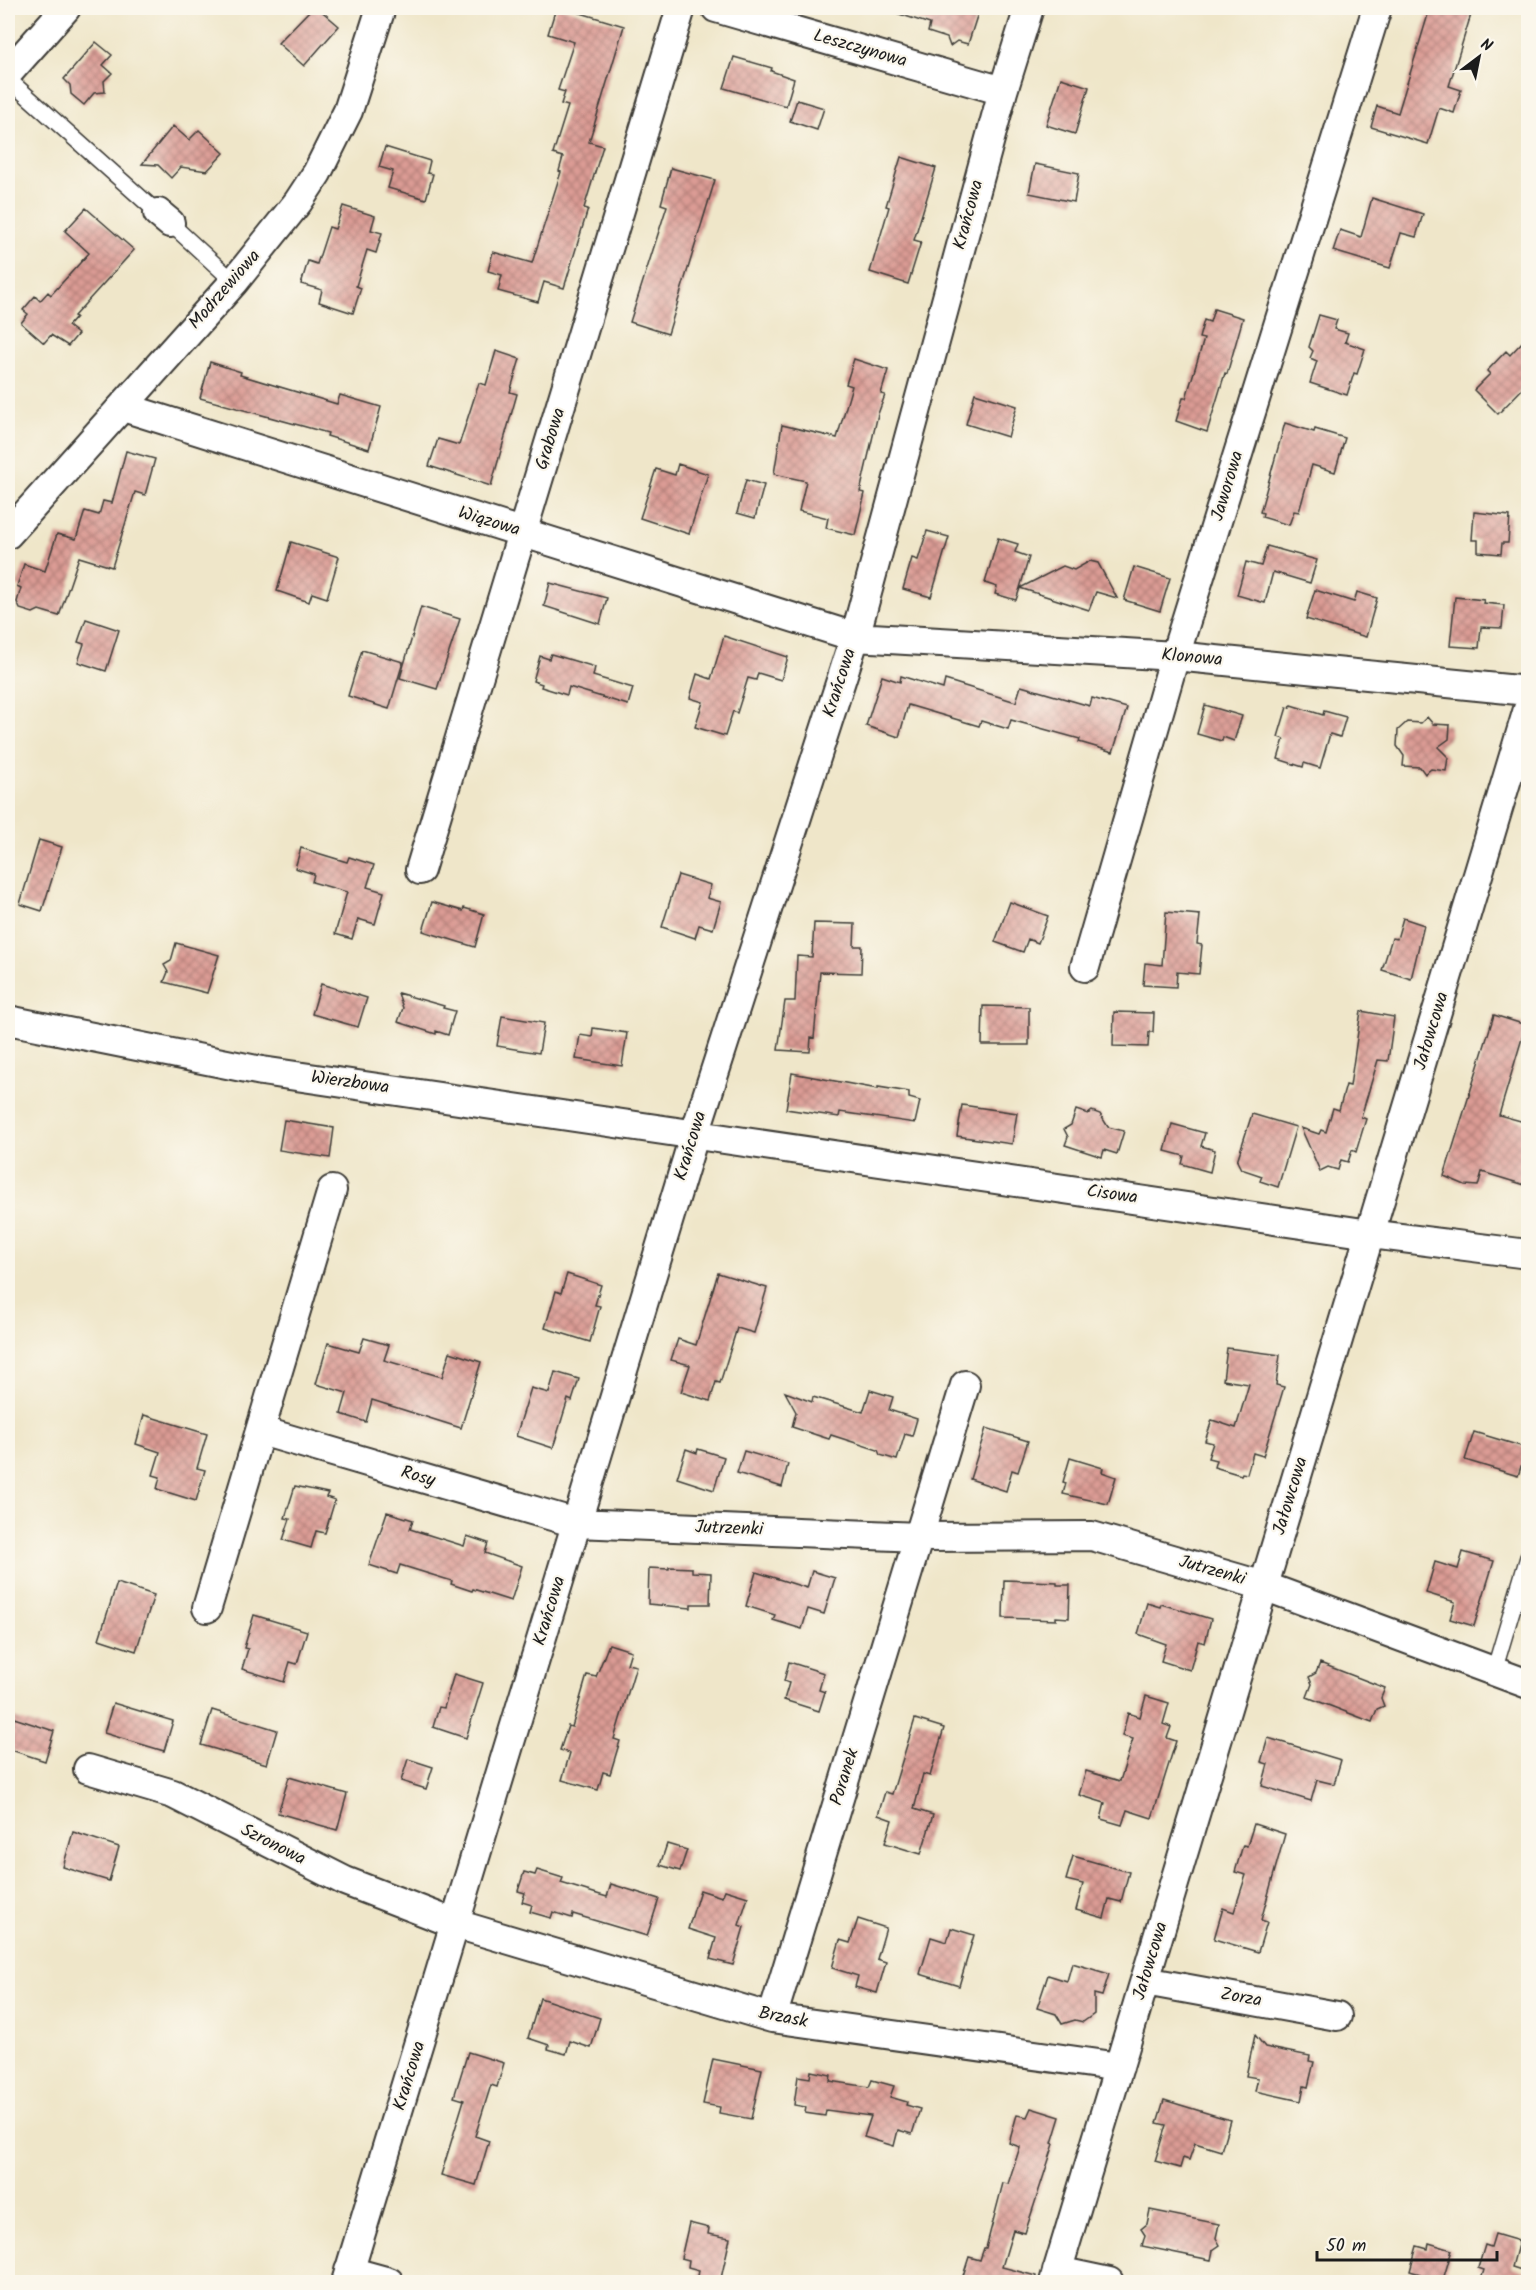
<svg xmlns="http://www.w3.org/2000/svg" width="1536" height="2290" font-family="Kalam,sans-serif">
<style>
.building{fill:url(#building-cross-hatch)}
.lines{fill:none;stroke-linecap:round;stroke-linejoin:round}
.service-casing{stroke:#3c3a36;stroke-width:18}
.minor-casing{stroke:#3c3a36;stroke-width:32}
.service{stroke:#fff;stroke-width:15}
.minor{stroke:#fff;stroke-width:28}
.labels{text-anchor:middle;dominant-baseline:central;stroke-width:4.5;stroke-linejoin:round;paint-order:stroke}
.street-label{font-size:18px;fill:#1c1c1c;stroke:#fbf7ec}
</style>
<defs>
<pattern id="building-cross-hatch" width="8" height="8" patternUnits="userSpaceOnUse" patternTransform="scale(1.5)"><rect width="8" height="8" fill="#db9b94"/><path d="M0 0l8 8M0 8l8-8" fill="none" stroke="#b17e78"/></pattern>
</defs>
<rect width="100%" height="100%" fill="#fbf7ec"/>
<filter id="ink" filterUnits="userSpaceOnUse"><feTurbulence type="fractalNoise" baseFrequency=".0167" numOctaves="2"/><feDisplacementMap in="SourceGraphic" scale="12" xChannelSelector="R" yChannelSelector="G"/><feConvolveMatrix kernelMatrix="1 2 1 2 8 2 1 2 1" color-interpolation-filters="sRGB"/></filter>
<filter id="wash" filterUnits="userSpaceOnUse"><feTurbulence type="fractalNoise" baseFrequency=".008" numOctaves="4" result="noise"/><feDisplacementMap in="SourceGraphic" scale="24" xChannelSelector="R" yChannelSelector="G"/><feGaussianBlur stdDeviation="1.35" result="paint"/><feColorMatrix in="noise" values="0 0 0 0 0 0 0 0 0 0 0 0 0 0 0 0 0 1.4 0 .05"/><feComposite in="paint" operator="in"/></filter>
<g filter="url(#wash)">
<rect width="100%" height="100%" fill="#efe6c9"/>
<g id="blocks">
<!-- building -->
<path class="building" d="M312,8h6l21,18 -35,40 -26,-23z
M556,8h8l60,18 -35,116 14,4 -19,62 4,1 -24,79 -20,-6 -6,20 -40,-11 4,-16 -14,-4 5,-19 39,11 29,-91 -2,-1 4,-14 -10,-3 15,-48 -7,-2 4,-12 -7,-2 16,-48 -26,-8z
M894,8h66l18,5 -10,31 -11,-3 -7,5 -3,-8 -19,-6 2,-8 -37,-12z
M1430,8h43l-24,78 12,4 -7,23 -15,-5 -11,36 -57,-17 6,-21 21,7z
M96,42l16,13 -9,10 9,8 -8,8 1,11 -11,1 -10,12 -13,-11 -1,-9 -6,-6z
M734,57l38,11 -1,3 23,8 -8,27 -62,-18z
M1061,78l28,9 -14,47 -29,-9z
M797,100l27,8 -7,22 -27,-9z
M173,126l16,14 10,-10 25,23 -17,18 -26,-4 -10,11 -13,-13 -16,-1z
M385,147l45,14 -3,12 6,1 -7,25 -38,-11 5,-17 -14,-4z
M901,157l35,11 -22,72 7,2 -13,42 -38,-12 19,-65 -3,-1z
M1035,164l44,9 -5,29 -45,-9z
M671,168l44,12 -47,154 -38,-12 37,-116 -6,-2z
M1372,198l51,16 -7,23 -15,-4 -11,35 -57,-17 7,-21 21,7z
M343,206l32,10 -4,14 11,3 -6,20 -9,-3 -11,36 5,2 -8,25 -34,-11 3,-12 -21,-6 7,-23 9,3 12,-37 6,2z
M86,208l48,42 -60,66 2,1 -8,9 10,8 -10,12 -17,-11 -7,8 -23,-20 7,-9 -5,-4 12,-14 5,5 8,-9 3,3 38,-42 -24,-22z
M1214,309l29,9 -16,56 -2,-1 -18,59 -31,-11 7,-23h3l18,-59 -5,-1 5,-18 6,2z
M1319,315l18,5 -3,9 14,4 -3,9 20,7 -8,25 -3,-1 -7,22 -37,-12 7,-22 -7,-3 3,-7 -4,-4z
M1528,336v47l-30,31 -24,-24 16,-16 -3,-3 19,-20 4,4z
M496,351l24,8 -10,33 7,2 -26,92 -62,-20 9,-27 21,6 20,-62 7,2z
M854,359l34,11 -7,24 4,1 -7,19 -18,78 5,1 -10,42 -29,-7 2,-10 -29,-7 7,-30 -32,-7 8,-49 55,13 15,-52 -6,-2z
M210,362l31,10 -1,3 97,29 3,-9 41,12 -12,42 -42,-13 1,-3 -128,-35z
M975,393l42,13 -9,31 -42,-13z
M1285,423l29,9 1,-3 30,9 -10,34 -23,-7 -13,47 -5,-1 -5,14 -27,-8 1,-4 -3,-1z
M126,451l29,8 -10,36 -10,-3 -23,75 -33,-10 -20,59 -20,-6 -6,3 -13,-4 -3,-7 4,-14 -4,-2 7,-22 21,7 12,-37 19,5 9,-28 14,4 4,-14 9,2z
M678,464l30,10 -19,60 -49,-16 16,-49 19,6z
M746,480l18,5 -9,33 -18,-5z
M1474,512l36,4 -2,27h-6l-1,11 -23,-2v-12h-6z
M927,531l22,6 -18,60 -28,-8 9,-31 6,2z
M998,538l20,6 -3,8 14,5 -9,31 43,-22 11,4 16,-9 8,2 19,35 -21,-6 -7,18 -69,-22 -4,12 -21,-6 2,-7 -12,-4z
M291,542l48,15 -12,41 -15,-5 -3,9 -32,-11z
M1267,546l50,14 -7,23 -37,-11 -8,31 -28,-8 9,-33 15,4z
M1134,567l36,11 -10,33 -36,-11z
M550,583l57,15 -7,26 -56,-18z
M1315,590l39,12 3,-10 20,6 -11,39 -60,-18z
M1455,597l29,3 -1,3 21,2 -2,23 -21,-1 -2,21 -29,-2z
M421,607l39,12 -23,70 -37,-11z
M86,619l33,11 -13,41 -28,-9 6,-18 -6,-2z
M724,636l64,21 -7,23 -23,-7 -2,7 -8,-2 -11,35 -4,-2 -8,25 -30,-9 8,-25 -13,-4 7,-24 14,5z
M362,650l41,12 -14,47 -41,-13z
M551,654l44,13 -2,9 40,12 -5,17 -59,-18 -2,8 -26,-8 1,-3 -9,-3 7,-25 9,3z
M882,676l18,6 1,-6 42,13 2,-9 71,22 5,-16 69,20 2,-8 35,10 -14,44 -34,-10 1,-3 -69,-19 -3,9 -27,-8 -2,5 -71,-21 -9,32 -33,-11z
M1205,705l37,11 -8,25 -11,-4 -1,4 -25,-7z
M1291,705l32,10 1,-4 22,6 -6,20 -10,-3 -10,34 -16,-5 -1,4 -25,-8 6,-20 -6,-2 9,-30 3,1z
M1427,717l6,7 17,1 -1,14 -11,8 10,10 -2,14 -15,-2 -6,5 -5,-7 -17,-1 1,-10 -7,-10 1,-16 9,-8 14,1z
M39,840l23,7 -20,64 -22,-7z
M301,848l46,14 2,-5 25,8 -7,22 17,5 -9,32 -17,-5 -6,20 -17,-5 12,-42 -35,-10 2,-8 -19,-6z
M678,875l33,10 -4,13 14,4 -8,27 -14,-4 -4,13 -33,-11z
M432,902l31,9 1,-3 20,6 -9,33 -52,-16z
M1010,902l38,14 -10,27 -10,-4 -5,13 -28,-10z
M1166,912l34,3 -3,29 5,1 -3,29 -22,-2 -1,15 -33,-2 2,-22 17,2z
M1403,918l21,7 -13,54 -29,-9 10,-32 5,1z
M814,923l41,1 -1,22h8l-1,27 -41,-1 -6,66 -3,-1 -1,15 -32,-2 7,-49h10l2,-45 15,1z
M176,943l43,12 -12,38 -43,-11 4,-10 -4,-7 7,-4z
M321,984l46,14 -9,29 -46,-13z
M398,993l46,13 -1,2 12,3 -7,24 -12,-4v3l-38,-12 5,-14z
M983,1006l46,1v38h-47z
M1361,1011l33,6 -6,44 -10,-1 -17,57 5,2 -10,33 -4,-2 -4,12 -7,-2 -3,10 -10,-3 -8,4 -19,-43 18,6 2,-4 5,2 7,-24 6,2 7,-25 4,1z
M1114,1012l40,1 -1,19h-4l-1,15 -35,-1z
M1494,1015l32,10 -27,90 29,8v63l-46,-14 -4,14 -13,-1 -21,-9z
M502,1016l42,7 -5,30 -42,-7z
M593,1028l34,5 -5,33 -46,-7 4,-24 12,2z
M792,1073l86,16v-2l31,5v6l11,3 -5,22 -75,-11 -1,5 -53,-8z
M962,1105l55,8 -5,31 -55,-8z
M1076,1110l12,4 4,-3 8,3 8,13 16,4 -7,23 -13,-4 -2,7 -37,-12 3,-8 -4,-8 7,-4z
M1252,1114l44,13 -18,60 -18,-6 2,-5 -21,-7 -4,-8z
M284,1120l50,8 -4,30 -51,-8z
M1172,1124l33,9 -4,13 14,4 -5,22 -28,-8 2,-8 -19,-5z
M718,1273l49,15 -13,45 -17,-5 -17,55 -4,-1 -6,19 -29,-9 9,-27 -19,-5 7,-21 18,6z
M567,1274l34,11 -6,20 5,1 -10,36 -45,-14 11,-37 5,2z
M364,1338l25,7 -5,15 58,17 8,-25 31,10 -20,66 -89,-28 -6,22 -25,-8 6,-21 -31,-9 12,-41 31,9z
M1227,1348l53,7 -4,30 8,2 -21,69 -10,-3 -6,21 -5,-1 -1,2 -27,-8 2,-7 -8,-2 5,-15 -8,-2 7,-21 24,8 13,-44 -26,-4z
M555,1372l24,7 -7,22 -4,-2 -15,49 -37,-12 15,-48 18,5z
M870,1390l23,7 -4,13 28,9 -5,17 -7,-2 -8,26 -17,-5 -2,-5 -47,-15 -2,4 -37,-12 4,-15 -11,-20 27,10 1,-5 50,15z
M144,1415l63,19 -10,34 8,2 -9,31 -39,-12 3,-12 -7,-2 7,-23 -24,-8z
M986,1428l42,13 -10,31 -6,-2 -6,21 -36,-12z
M1474,1432l53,16 -9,28 -53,-16z
M686,1449l11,4 1,-4 26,8 -10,33 -37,-12z
M744,1451l44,13 -6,23 -45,-14z
M1070,1458l33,10 -1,4 14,5 -8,27 -45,-10 3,-11 -3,-1z
M295,1486l33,7 -2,4 9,3 -10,33 -9,-2 -5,17 -28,-8 7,-21 -5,-1z
M387,1512l26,8 -3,9 54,17 3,-10 21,7 -3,10 37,13 -11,35 -38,-12 -1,2 -21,-7 1,-3 -52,-16 -3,9 -28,-9z
M1463,1552l31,9 -20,65 -24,-7 5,-17 -29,-9 9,-31 23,7z
M669,1567l23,1v4l19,1 -1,31h-19v4l-43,-4 1,-36 20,1z
M812,1571l23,7 -11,36 -16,-5 -6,20 -29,-9 2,-5 -29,-9 10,-34 51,16z
M1004,1580l53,2v3h13l-1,33 -13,-1v3l-53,-2z
M117,1583l37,12 -18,56 -37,-12z
M1147,1603l13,4 1,-3 50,15 -6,24 -7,-2 -8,29 -29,-9 5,-17 -28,-10z
M254,1615l53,16 -10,33 -7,-2 -6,20 -42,-13 6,-20 -4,-1z
M609,1644l22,7 -4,13 9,2 -22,73 6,2 -10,33 -7,-2 -5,18 -36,-10 8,-27 -10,-3 8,-24 4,1 15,-52 9,2z
M789,1662l35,11 -5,17 6,2 -6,19 -35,-11 5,-17 -5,-2z
M1320,1663l65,25 -4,10 3,8 -7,3 -5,13 -65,-25 5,-13 -3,-7 7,-4z
M454,1674l29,9 -17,55 -33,-11 6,-20 5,1z
M1146,1696l23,7 -6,21 8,3 -4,11 9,3 -24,77 -25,-8 -5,15 -21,-6 4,-16 -26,-8 7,-24 34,10 13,-42 -11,-3 6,-23 12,4z
M113,1703l60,18 -9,30 -60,-18z
M212,1710l65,20 -10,34 -66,-19z
M14,1718l40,13 -9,30 -37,-12v-8z
M915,1719l29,9 -14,48 -7,-2 -9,35 19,6 -12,39 -36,-11 7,-23 -14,-5 7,-23 7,2z
M1268,1738l73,22 -7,24 -17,-4 -6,21 -49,-15 6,-22 -7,-2z
M408,1759l25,8 -7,22 -25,-8z
M289,1777l58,17 -10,36 -59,-17z
M1254,1824l31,10 -24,86 6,2 -9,30 -44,-13 9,-31 11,4 12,-37 -11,-3 8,-27 4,1z
M73,1832l46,15 -10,34 -46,-14z
M667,1844l20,6 -7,21 -20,-6z
M1073,1856l56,16 -8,30 -12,-3 -5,19 -28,-8 7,-26 -17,-4z
M537,1870l26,8 -2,5 46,14 4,-13 48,15 -12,37 -74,-22 -1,4 -19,-6 -2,6 -21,-6 2,-7 -10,-3 3,-9 -7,-2 6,-19 11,3z
M700,1890l22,7 3,-7 23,7 -9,28 5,2 -11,38 -23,-6 6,-21 -28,-9z
M858,1919l28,9 -9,31 9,3 -9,31 -22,-6 3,-11 -26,-8 8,-28 10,3z
M951,1928l23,7 -15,51 -39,-12 11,-37 16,5z
M1072,1963l37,11 -7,22 -8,-2v20l-11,8 -8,-2 -13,4 -6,-10 -19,-6 11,-33 19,6z
M540,1998l60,20 -9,30 -21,-7 -4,13 -18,-5 1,-4 -21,-7z
M1255,2035l10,12 45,9 -1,5 5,1 -6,25 -4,-1 -3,15 -46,-10 3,-13 -12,-2z
M468,2052l36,11 -7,24 -6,-2 -16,51 14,5 -13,44 -35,-10 23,-75 -10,-3z
M713,2059l49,10 -11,50 -32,-6 1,-6 -17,-3z
M811,2071l20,4 -1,6 39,6 3,-7 22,6 -4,11 17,5 -1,3 14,4 -8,25 -14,-4 -4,16 -30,-9 7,-21 -45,-6 -1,6 -20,-3 1,-6 -12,-2 4,-29 12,2z
M1164,2100l66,20 -9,31 -26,-8 -6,17 -6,-2 -3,10 -25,-7 11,-36 -9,-2z
M1031,2108l29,9 -8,26 2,1 -29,89 -12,-3 -11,37 34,9 -1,7h-61l-12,-4 7,-22 11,3 4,-12h2l17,-65 5,1 12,-37 -11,-4 7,-25 1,-3 10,2z
M1150,2210l69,14 -3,14 4,7 -7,5 -2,10 -69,-14 3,-11 -4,-6 6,-5z
M689,2223l20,5 -1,6 22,4 -10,45h-23l2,-13 -11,-3 1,-7 -8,-2z
M1495,2234l24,7 -7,26 16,5v11h-48l4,-13 -6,-2 7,-23 6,2z
M1429,2243l23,7 -10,33h-25l3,-9 -10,-3 7,-25 11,3z"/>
</g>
</g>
<g filter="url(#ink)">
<use href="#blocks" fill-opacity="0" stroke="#3c3a36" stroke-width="1.5"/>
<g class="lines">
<defs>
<path id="service" d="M8,79l150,134
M170,223l64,59
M1494,1671l34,-114"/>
<path id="minor" d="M716,8l287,83
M8,73l58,-65
M158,213l12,10
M123,407l732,230 320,19 353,35
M8,534l226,-252 64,-80 19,-29 31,-62 33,-103
M420,870l261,-862
M1085,967l90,-311 202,-648
M8,1020l254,51 1108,163 158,20
M261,1431l315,92 343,14 173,-1 172,50 264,98
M207,1608l125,-418
M88,1769l85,25 172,87 111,43 316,94 347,49
M1145,1981l192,35
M772,2018l193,-633
M349,2271l40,11
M1057,2271l52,11
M346,2282l349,-1149 160,-496 148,-546 26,-83
M1054,2282l474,-1573"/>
</defs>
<!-- service casing -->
<use href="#service" class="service-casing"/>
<!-- minor casing -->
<use href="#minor" class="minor-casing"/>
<!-- service -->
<use href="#service" class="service"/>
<!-- minor -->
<use href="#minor" class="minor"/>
</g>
</g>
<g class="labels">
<!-- street labels -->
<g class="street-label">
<text transform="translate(860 49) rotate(16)">Leszczynowa</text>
<text transform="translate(969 215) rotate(-75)">Krańcowa</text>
<text transform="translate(225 290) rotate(-49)">Modrzewiowa</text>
<text transform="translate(551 439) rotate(-73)">Grabowa</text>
<text transform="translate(1228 486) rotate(-73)">Jaworowa</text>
<text transform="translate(489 522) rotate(17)">Wiązowa</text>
<text transform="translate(1192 658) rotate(5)">Klonowa</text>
<text transform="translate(840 683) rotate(-72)">Krańcowa</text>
<text transform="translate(1432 1031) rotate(-73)">Jałowcowa</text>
<text transform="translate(350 1083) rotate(8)">Wierzbowa</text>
<text transform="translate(691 1146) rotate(-73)">Krańcowa</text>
<text transform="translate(1112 1195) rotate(8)">Cisowa</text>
<text transform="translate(418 1477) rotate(16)">Rosy</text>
<text transform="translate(1291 1496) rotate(-73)">Jałowcowa</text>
<text transform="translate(729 1529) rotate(2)">Jutrzenki</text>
<text transform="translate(1212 1571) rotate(16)">Jutrzenki</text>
<text transform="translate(550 1611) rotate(-73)">Krańcowa</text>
<text transform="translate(845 1777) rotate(-73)">Poranek</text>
<text transform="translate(273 1845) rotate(27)">Szronowa</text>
<text transform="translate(1151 1961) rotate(-73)">Jałowcowa</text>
<text transform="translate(1241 1998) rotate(10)">Zorza</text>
<text transform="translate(783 2018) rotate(11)">Brzask</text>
<text transform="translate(410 2076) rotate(-73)">Krańcowa</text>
</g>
</g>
<!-- margin -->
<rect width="1536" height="2290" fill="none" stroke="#fbf7ec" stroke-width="30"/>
<!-- north arrow -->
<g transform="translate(1479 57) rotate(32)" stroke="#fbf7ec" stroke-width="4.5" paint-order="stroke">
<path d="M0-4.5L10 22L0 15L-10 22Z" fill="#1c1c1c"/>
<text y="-9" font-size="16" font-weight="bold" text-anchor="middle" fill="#1c1c1c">N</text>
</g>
<!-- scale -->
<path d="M1317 2251v9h180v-9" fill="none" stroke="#1c1c1c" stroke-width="3"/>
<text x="1326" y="2251" font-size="18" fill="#1c1c1c" stroke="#fbf7ec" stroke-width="4.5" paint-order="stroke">50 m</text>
</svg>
